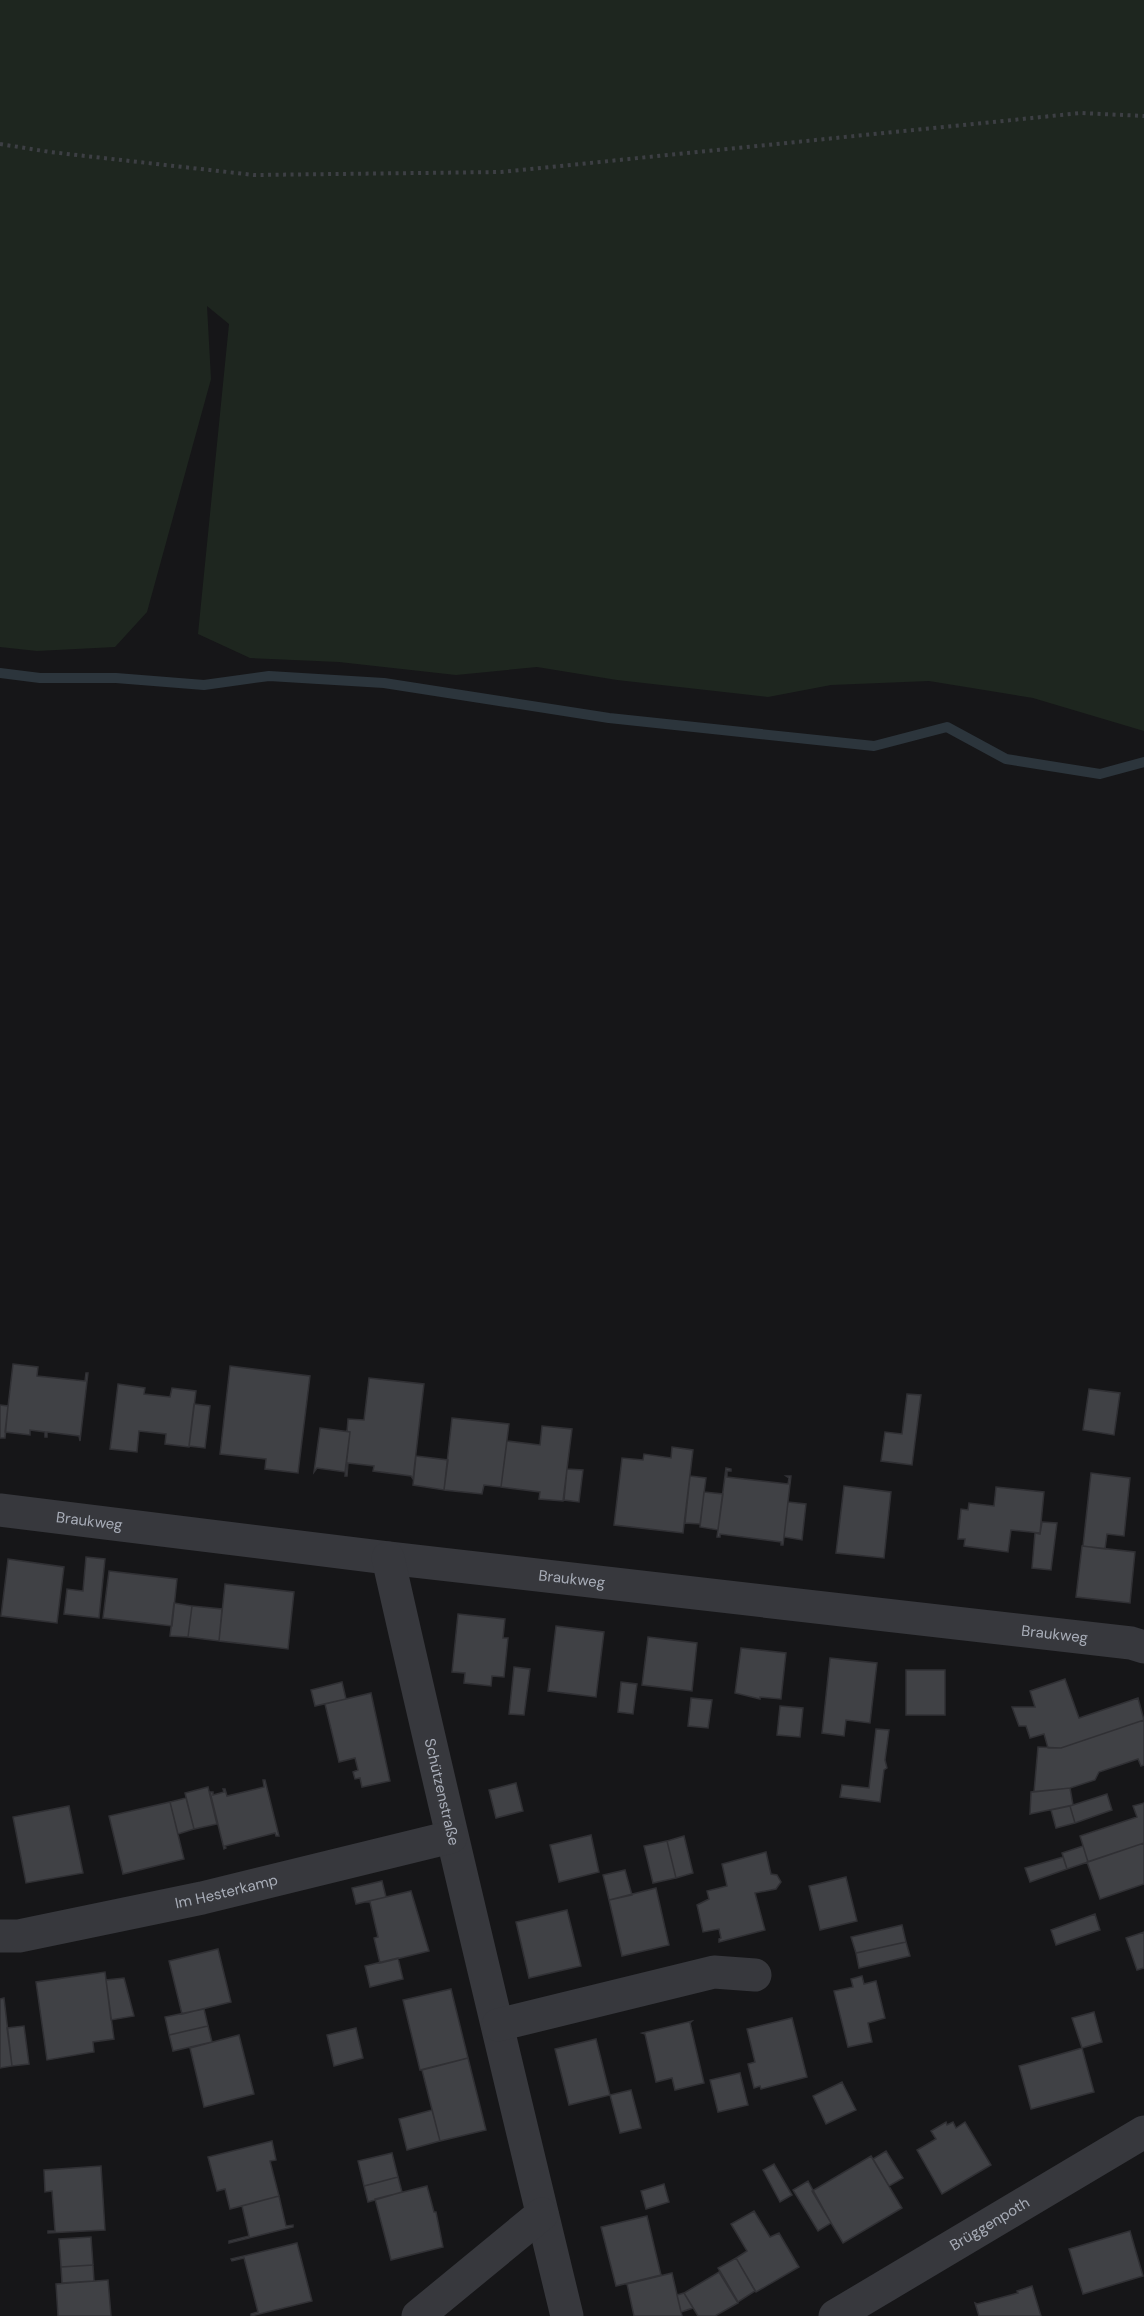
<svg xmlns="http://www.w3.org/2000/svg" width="1144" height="2316" font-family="'DM Sans',sans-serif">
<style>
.green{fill:#1e261f}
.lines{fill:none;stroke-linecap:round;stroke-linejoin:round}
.stream{stroke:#2c353c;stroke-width:10}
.building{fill:#404145;stroke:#303034;stroke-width:1.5}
.path{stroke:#3d3f44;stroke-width:4;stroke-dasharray:3 4.5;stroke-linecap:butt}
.minor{stroke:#37383d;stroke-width:33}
.labels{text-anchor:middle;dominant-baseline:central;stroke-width:6;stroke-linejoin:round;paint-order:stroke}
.street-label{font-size:15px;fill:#a8adb8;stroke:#111113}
</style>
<rect width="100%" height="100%" fill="#161618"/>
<!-- green -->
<path class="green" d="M0,0h1144v731l-111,-33 -104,-17 -98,4 -63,12 -151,-17 -80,-13 -81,8 -117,-13 -89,-4 -52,-24 31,-310 -22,-18 4,73 -64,233 -32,35 -78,4 -37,-4z"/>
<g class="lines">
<!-- stream -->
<path class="stream" d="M0,673l40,5h76l88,7 65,-9 115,7 225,35 265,28 73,-19 59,32 94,15 44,-12"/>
</g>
<!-- building -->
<path class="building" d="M13,1364l25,3 -1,9 48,5 1,-8h2l-8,68 -1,-5 -32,-4v5h-2v-5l-15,-2v5l-25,-3z
M230,1366l80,10 -12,97 -33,-4 1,-10 -46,-5z
M369,1378l55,6 -11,95 -2,-3 -38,-5 1,-5 -26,-3 -1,13h-2l5,-44h-3l1,-13 16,1z
M118,1384l27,4 -1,6 26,3 2,-9 24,3 -7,56 -24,-3 1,-10 -27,-3 -2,21 -27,-3z
M1089,1389l31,4 -6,42 -31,-5z
M907,1394l14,1 -9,70 -31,-4 4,-29 17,2z
M194,1404l16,2 -5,42 -16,-2z
M0,1405l8,1 -3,32h-5z
M452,1418l57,6 -8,63 -17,-2 -2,9 -38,-4z
M542,1426l30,3 -9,72 -24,-2 1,-7 -39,-5 6,-46 33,4z
M320,1428l30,4 -5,40 -28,-4 -3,4z
M672,1447l21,3 -10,83 -69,-8 8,-67 21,2 1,-6 27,4z
M416,1456l32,4 -4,30 -31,-5z
M726,1468l5,1v2h-4v6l61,7 1,-6 -3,-2h5l-8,69h-2v-3l-61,-8v3h-3z
M567,1469l16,1 -4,32 -15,-2z
M1091,1473l39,5 -6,58 -17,-2 -2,15 -22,-3z
M690,1476l16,2 -6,46 -15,-1z
M844,1486l47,6 -7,66 -48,-5z
M996,1487l48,5 -4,41 -29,-3 -3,22 -44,-6 1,-7h-7l3,-30 7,1 1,-7 25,3z
M704,1492l19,2 -5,36 -18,-3z
M788,1502l18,2 -4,36 -18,-3z
M1042,1522l15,1 -6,47 -19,-2 3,-35 5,1z
M1082,1546l53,6 -5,51 -54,-6z
M86,1557l19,2 -6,59 -35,-4 3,-25 16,2z
M8,1559l56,8 -7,56 -56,-7z
M109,1571l68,8 -5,47 -69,-8z
M225,1584l69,8 -6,57 -69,-8z
M174,1603l18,3 -4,31 -18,-1z
M192,1606l30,3 -3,32 -31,-4z
M458,1614l47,5 -2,19h5l-4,39 -12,-1 -1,10 -27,-3 1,-10 -13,-1z
M556,1626l48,6 -8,65 -48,-6z
M648,1637l49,6 -5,48 -50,-6z
M741,1648l45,5 -5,46 -21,-2v2l-25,-6z
M830,1658l47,5 -7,60 -24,-3 -2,16 -22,-3z
M514,1667l16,2 -6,46 -15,-1z
M906,1670h39v45h-39z
M1065,1679l14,39 59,-20 6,22 -83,28h-13l-4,-14 -14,4 -4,-12h-7l-7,-19h23l-5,-16z
M342,1682l4,17 -31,7 -4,-16z
M621,1682l16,2 -4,30 -15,-2z
M371,1693l19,88 -28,6 -2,-9 -5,1 -2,-7 5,-2 -3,-12 -16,4 -14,-58z
M691,1698l21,2 -4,28 -20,-2z
M780,1706l23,2 -3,29 -23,-2z
M1144,1720v45l-3,1 -3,-7 -39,13 -4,8 -25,8 -36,4 4,-45 23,1z
M876,1729l13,1 -4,30 2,8 -3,2 -4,32 -40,-5 2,-12 27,3z
M263,1780h2l14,56h-3l-1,-3 -50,13 1,2 -2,1 -14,-57h3v3l11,-3 -1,-3h2l2,7 37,-9z
M516,1783l7,28 -27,7 -7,-28z
M208,1787l9,37 -23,5 -9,-36z
M1070,1788l3,17 -43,9 1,-22z
M1107,1794l5,16 -37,13 -5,-17z
M186,1798l8,31 -16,5 -8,-32z
M170,1802l14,57 -61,15 -14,-58z
M1144,1803v40l-56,19 -8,-26 57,-19 -4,-11z
M69,1806l14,67 -57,10 -13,-66z
M1070,1806l5,17 -19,5 -5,-18z
M591,1835l8,37 -40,10 -9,-37z
M684,1836l9,37 -17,5 -9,-37z
M667,1841l9,37 -23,5 -9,-37z
M1144,1843v41l-44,15 -13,-37z
M1083,1846l5,16 -21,7 -5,-16z
M766,1852l5,22 6,1 4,7 -5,7 -21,4 10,37 -46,12v-3l2,-1 -2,-9 -16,3 -6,-27 12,-6 -2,-8 20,-5 -5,-22z
M1063,1857l4,12 -37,13 -5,-14z
M625,1870l7,25 -23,5 -6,-25z
M846,1877l11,44 -37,9 -11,-44z
M382,1881l4,16 -30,7 -4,-16z
M656,1888l13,57 -47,11 -13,-56z
M411,1891l18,60 -49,12 -6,-25 4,-1 -8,-35h-5z
M567,1910l14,56 -52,12 -13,-56z
M1095,1914l5,16 -44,15 -5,-15z
M902,1925l4,17 -50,11 -5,-16z
M1144,1932v36l-7,2 -11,-32z
M906,1942l4,14 -51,12 -3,-15z
M218,1949l13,53 -49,12 -13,-53z
M398,1958l5,21 -33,8 -5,-21z
M105,1972l9,67 -21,3 1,10 -47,8 -11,-78z
M862,1976l2,8 12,-3 9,37 -17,5 4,19 -24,5 -14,-56 19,-4 -2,-8z
M124,1978l10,38 -23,4 -5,-40z
M451,1989l17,69 -48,12 -17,-70z
M4,1998l8,68 -12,2v-69z
M204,2009l4,17 -39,9 -4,-18z
M1094,2012l8,30 -20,6 -10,-30z
M792,2018l15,59 -46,12 -1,-3 -6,2 -6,-24 7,-2 -8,-33z
M692,2021l-2,2 14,60 -29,7 -3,-12 -16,4 -11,-48 -3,-1z
M24,2026l5,38 -17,2 -5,-38z
M208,2026l4,16 -39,9 -4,-16z
M356,2028l7,30 -29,8 -7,-31z
M239,2035l15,59 -50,13 -14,-59z
M596,2039l14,56 -41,10 -14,-56z
M1082,2048l12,44 -63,17 -12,-43z
M468,2058l18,72 -46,11 -18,-71z
M740,2073l8,32 -30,7 -8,-32z
M842,2082l14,28 -30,14 -13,-28z
M631,2090l10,38 -21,5 -10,-38z
M432,2110l8,31 -33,9 -8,-31z
M946,2122l1,3 6,-3 3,6 9,-6 26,43 -49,29 -25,-44 19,-11 -5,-8z
M272,2141l4,19 -6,1 9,35 -49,13 -5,-20 -8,2 -9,-34z
M886,2151l17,27 -14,8 -16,-27z
M392,2153l6,24 -34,9 -6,-25z
M871,2156l31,52 -59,35 -31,-52z
M774,2164l18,31 -12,7 -17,-32z
M101,2166l4,64 -57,3v-2h7l-3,-40 -7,1 -1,-22z
M398,2177l4,15 -34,10 -4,-16z
M808,2181l23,42 -13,8 -25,-41z
M664,2184l5,18 -23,7 -5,-18z
M427,2186l7,26h2l7,35 -52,13 -16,-61z
M279,2196l7,30 7,-1v2l-64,16v-2l20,-5 -7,-30z
M754,2211l16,26 9,-4 20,34 -43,25 -20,-34 11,-7 -16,-27z
M647,2216l14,59 -45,11 -15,-59z
M1130,2231l13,45 -60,18 -14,-45z
M91,2237l2,28 -32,2 -2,-28z
M297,2243l15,58 -61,15v-2l7,-2 -14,-54 -12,3 -1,-2z
M736,2258l19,33 -17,11 -20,-34z
M93,2265l1,16 -32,2 -1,-16z
M719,2272l19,31 -23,13h-17l-14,-23z
M672,2273l10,43h-48l-7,-32z
M108,2280l3,36h-53l-2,-32z
M1032,2286l9,30h-62l-4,-13 2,1 41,-11 -1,-2z
M684,2293l9,15 -12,4 -4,-17z"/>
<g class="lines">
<!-- path -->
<path class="path" d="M0,144l50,8 204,23 247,-3 580,-59 63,3"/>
<!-- minor -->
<g class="minor">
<path id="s1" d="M0,1510l388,48 743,85 13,4"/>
<path id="s2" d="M388,1558c57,253 118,506 179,758"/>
<path id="s3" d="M0,1936h19l183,-38 249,-61"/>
<path d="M498,2025l216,-53 41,3"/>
<path d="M418,2316l124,-102"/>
<path id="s4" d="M835,2316l309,-184"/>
</g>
</g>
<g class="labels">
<!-- street labels -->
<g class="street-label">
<text stroke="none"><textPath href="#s1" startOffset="90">Braukweg</textPath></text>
<text stroke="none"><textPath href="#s1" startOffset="576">Braukweg</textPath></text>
<text stroke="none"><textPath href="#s1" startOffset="1062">Braukweg</textPath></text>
<text stroke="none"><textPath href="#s2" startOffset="240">Schützenstraße</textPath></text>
<text stroke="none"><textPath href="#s3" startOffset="231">Im Hesterkamp</textPath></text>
<text stroke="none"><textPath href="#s4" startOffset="180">Brüggenpoth</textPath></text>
</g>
</g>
</svg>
